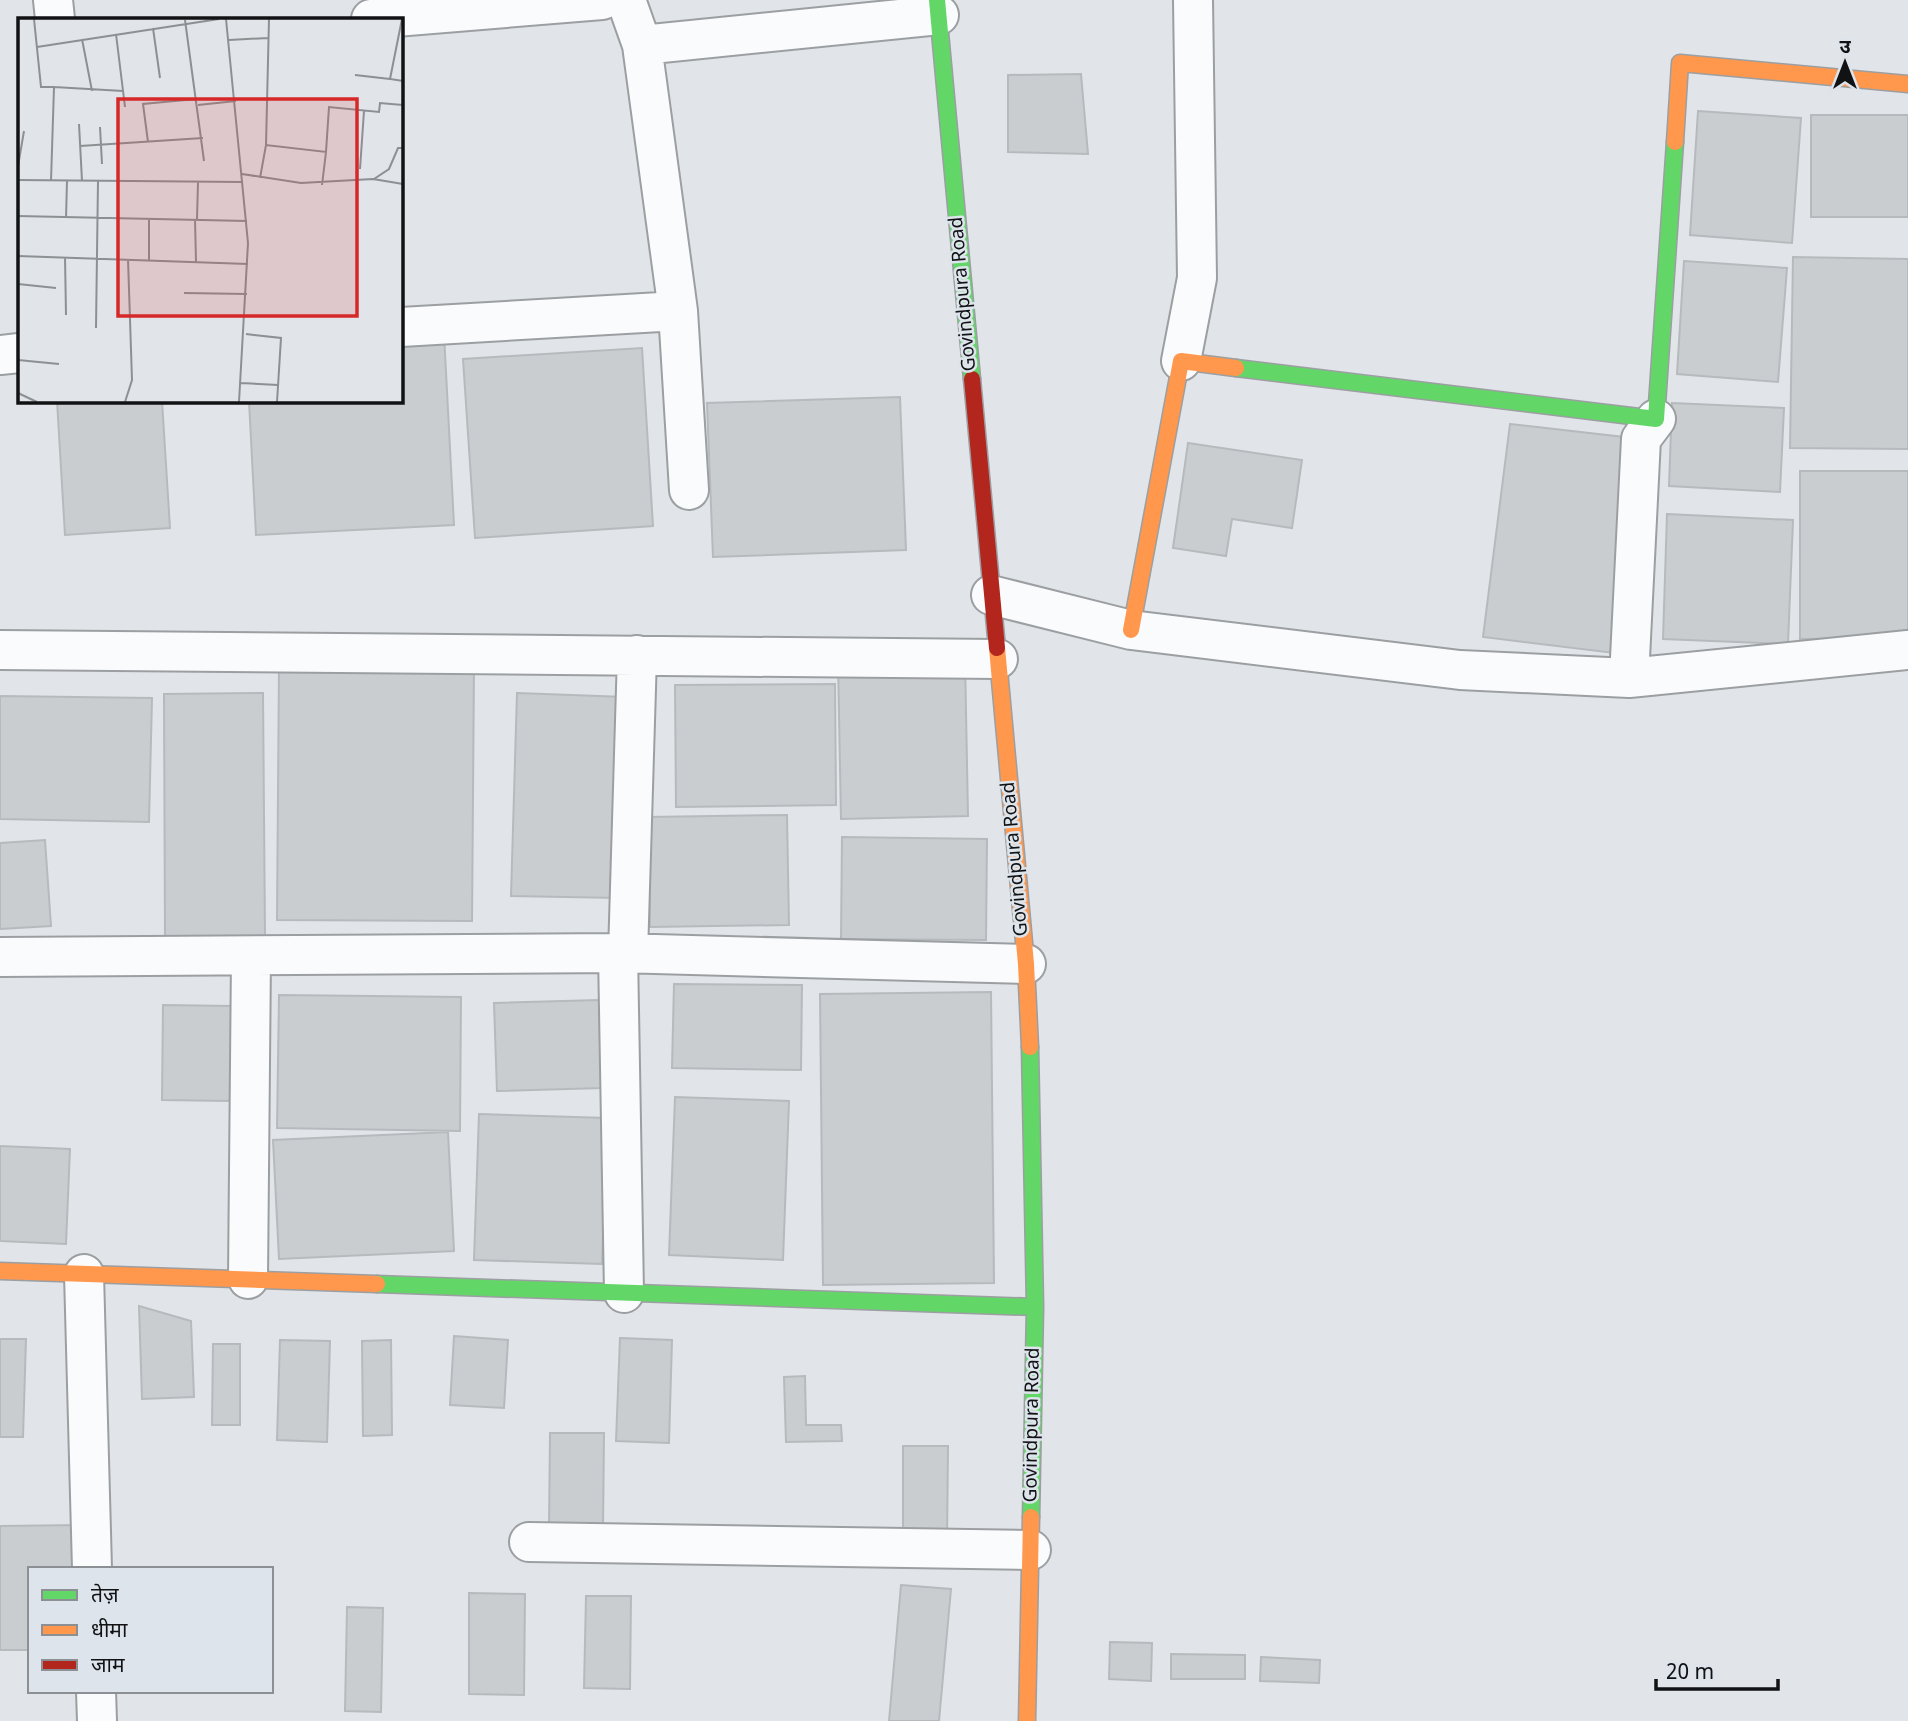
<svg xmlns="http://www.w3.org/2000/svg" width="1908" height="1721" font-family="Georgia,'Noto Sans Devanagari',serif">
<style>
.building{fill:#cacdd0;stroke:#b7babd;stroke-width:2}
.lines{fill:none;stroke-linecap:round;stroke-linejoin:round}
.street-casing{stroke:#9c9fa2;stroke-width:42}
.fast-casing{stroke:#9c9fa2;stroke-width:19}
.slow-casing{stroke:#9c9fa2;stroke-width:19}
.jam-casing{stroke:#9c9fa2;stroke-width:19}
.street{stroke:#fafbfc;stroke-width:38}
.fast{stroke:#63d668;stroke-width:16}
.slow{stroke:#ff974d;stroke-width:16}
.jam{stroke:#b3261e;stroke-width:16}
.labels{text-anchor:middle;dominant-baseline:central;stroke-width:5;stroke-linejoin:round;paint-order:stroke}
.street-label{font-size:19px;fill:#101214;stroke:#dee4eb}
.inset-road{fill:none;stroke:#8d9093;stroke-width:2}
.view{fill:#d62828;fill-opacity:0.15;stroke:#d62828;stroke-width:3.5}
.inset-edge{fill:none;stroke:#101214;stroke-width:3.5}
</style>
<rect width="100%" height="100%" fill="#e1e4e8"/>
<!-- building -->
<path class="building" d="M1081,74l7,80 -80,-2v-77z
M1698,111l103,7 -9,125 -102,-8z
M1811,115h97v102h-97z
M1793,257l115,2v190l-118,-1z
M1684,261l103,7 -9,114 -101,-8z
M444,334l10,191 -198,10 -7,-134h152v-65z
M642,348l11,178 -178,12 -12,-179z
M900,397l6,153 -193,7 -6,-154z
M57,401h105l8,127 -105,7z
M1672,403l112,5 -4,84 -111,-6z
M1510,424l131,15 -27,214 -131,-16z
M1188,443l114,17 -10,68 -60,-9 -6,37 -53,-8z
M1800,471h108v167l-108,1z
M1667,514l126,6 -5,124 -125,-5z
M965,659l3,157 -127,3 -3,-158z
M279,666l195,1 -2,254 -195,-1z
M835,684l1,121 -160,2 -1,-122z
M263,693l2,245h-100l-1,-244z
M517,693l108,4 -6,201 -108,-2z
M0,696l152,2 -3,124 -149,-3z
M787,815l2,110 -139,2 -2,-110z
M842,837l145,2 -1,101 -145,-1z
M45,840l6,86 -51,3v-86z
M674,984l128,1 -1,85 -129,-2z
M991,992l3,291 -171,2 -3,-291z
M279,995l182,2 -1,134 -183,-3z
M599,1000l3,88 -105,3 -3,-88z
M163,1005l69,1 -2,95 -68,-1z
M675,1097l114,4 -6,159 -114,-5z
M479,1114l128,4 -5,146 -128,-4z
M448,1132l6,119 -175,8 -6,-119z
M0,1146l70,3 -4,95 -66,-3z
M139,1306l52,15 3,76 -52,2z
M454,1336l54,4 -4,68 -54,-3z
M620,1338l52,2 -3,103 -53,-2z
M0,1339h26l-3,98h-23z
M280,1340l50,1 -3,101 -50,-2z
M391,1340l1,95 -29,1 -1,-95z
M213,1344h27v81h-28z
M805,1376l1,49h35l1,16 -56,1 -2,-65z
M550,1433h54l-1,98h-54z
M903,1446h45l-1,94 -44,-1z
M82,1525l1,44h-53v81h-30v-124z
M901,1585l50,4 -12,132h-50z
M469,1593l56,1 -1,101 -55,-1z
M586,1596h45l-1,93 -46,-1z
M347,1607l36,1 -2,104 -36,-1z
M1110,1642l42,1 -1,38 -42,-2z
M1171,1654l74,1v24h-74z
M1261,1657l59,3 -1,23 -59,-2z"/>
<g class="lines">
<defs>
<path id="street" d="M53,0l2,19
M626,0l16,45 36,266 11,179
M371,19l231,-19
M642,45l297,-30
M401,327l277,-16
M0,355l19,-2
M1181,361l16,-83 -4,-278
M991,595l140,35 329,40 169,8 279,-28
M0,650l998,9
M1629,678l12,-239 15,-20
M618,953l6,340
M628,954l9,-299
M0,957l618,-4 408,11
M84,1274l8,295
M248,1279l3,-323
M529,1542l502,8
M96,1691l1,30"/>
<path id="fast" d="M937,0l35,379
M1236,368l420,51 19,-277
M1030,1047l5,260 -4,210
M377,1284l658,23"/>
<path id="slow" d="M1675,142l5,-79 228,21
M1131,630l50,-269 55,7
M997,648l29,316 4,83
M0,1271l377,13
M1027,1721l4,-204"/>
<path id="jam" d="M972,379l25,269"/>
</defs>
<!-- street casing -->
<use href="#street" class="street-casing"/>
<!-- fast casing -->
<use href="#fast" class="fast-casing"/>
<!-- slow casing -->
<use href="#slow" class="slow-casing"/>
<!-- jam casing -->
<use href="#jam" class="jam-casing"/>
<!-- street -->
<use href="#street" class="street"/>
<!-- fast -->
<use href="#fast" class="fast"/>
<!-- slow -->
<use href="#slow" class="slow"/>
<!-- jam -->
<use href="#jam" class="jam"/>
</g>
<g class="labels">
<!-- street labels -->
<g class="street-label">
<text transform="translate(964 294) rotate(-95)">Govindpura Road</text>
<text transform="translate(1016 859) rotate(-95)">Govindpura Road</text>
<text transform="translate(1033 1425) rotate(-89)">Govindpura Road</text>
</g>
</g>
<!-- overview -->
<g transform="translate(18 18)">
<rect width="385" height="385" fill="#e1e4e8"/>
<path class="inset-road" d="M16,1l7,68h13l-3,94M208,1l22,224 -9,159M384,1l-12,60 13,2M167,2l19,141M135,10l7,50M98,16l9,73M64,21l10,52M211,22l39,-2M19,29l182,-28M337,57l35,4M36,69l69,4M180,87l38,-4M61,106l3,57M82,109l2,37M130,124l-5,-38 53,-5M248,127l3,-126M62,128l123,-8M0,148l6,-35M342,151l4,-58M224,156l59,9 72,-4 30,5M242,160l6,-33 60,7 3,-45 50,5 1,-9 23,2M356,161l15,-10 9,-21h5M0,162l225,2M304,167l4,-33M0,198l229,5M48,200l1,-37M177,201l1,43M179,201l1,-37M0,238l230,8M47,239l1,58M131,242v-41M0,266l38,4M166,275l63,1M78,310l2,-147M228,316l35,4 -4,64M0,342l41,4M223,365l37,2M0,375l19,9M107,384l7,-22 -4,-121"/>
<path class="view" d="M100,81h239v217h-239z"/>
<rect width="385" height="385" class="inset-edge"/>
</g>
<!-- legend -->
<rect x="28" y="1567" width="245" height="126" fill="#dee4eb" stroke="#8c9095" stroke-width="2"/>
<rect x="42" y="1590" width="35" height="10" fill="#63d668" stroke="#8c9095" stroke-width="2"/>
<text x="91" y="1602" font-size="21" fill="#101214">तेज़</text>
<rect x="42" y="1625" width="35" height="10" fill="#ff974d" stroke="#8c9095" stroke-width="2"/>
<text x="91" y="1637" font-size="21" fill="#101214">धीमा</text>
<rect x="42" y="1660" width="35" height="10" fill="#b3261e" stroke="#8c9095" stroke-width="2"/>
<text x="91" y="1672" font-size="21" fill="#101214">जाम</text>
<!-- north arrow -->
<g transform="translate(1845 63)" stroke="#dee4eb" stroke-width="5" paint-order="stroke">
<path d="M0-5L12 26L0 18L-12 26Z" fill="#101214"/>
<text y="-10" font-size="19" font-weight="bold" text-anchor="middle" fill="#101214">उ</text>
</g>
<!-- scale -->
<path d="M1656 1679v10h122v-10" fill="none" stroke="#101214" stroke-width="3.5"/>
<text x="1666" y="1679" font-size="21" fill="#101214" stroke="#dee4eb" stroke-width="5" paint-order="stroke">20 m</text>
</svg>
